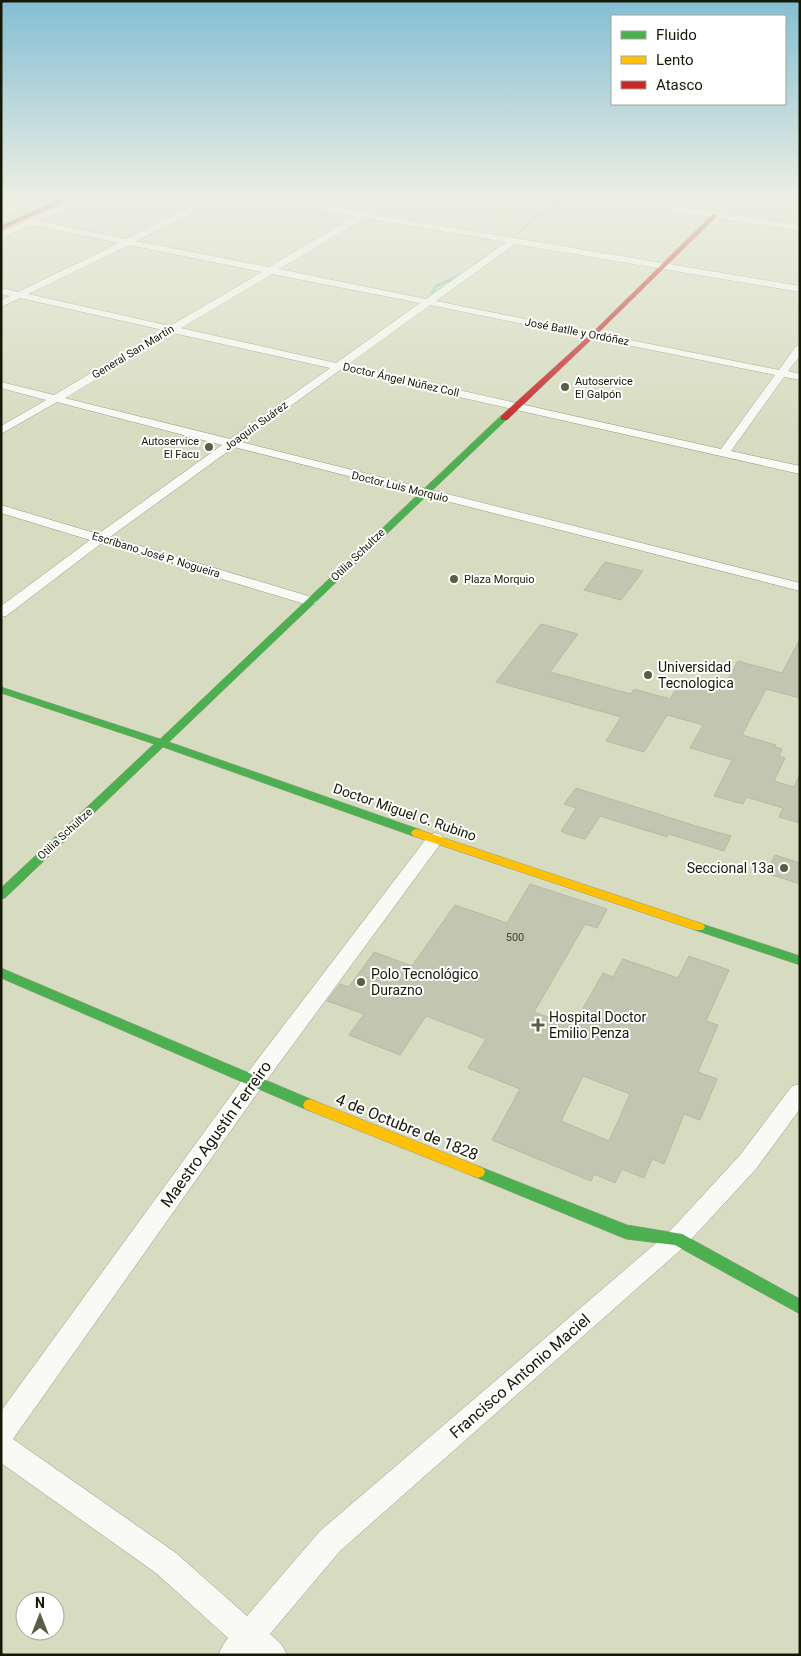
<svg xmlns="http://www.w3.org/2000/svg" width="801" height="1656" font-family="Roboto,sans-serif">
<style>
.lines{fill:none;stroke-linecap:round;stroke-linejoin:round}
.stream{stroke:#8ccdb5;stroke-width:3}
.building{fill:#c2c6b1;stroke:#b6b9a4;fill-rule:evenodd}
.street-casing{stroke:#959883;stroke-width:1}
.fast-casing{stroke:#959883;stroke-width:1}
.slow-casing{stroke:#959883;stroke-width:1}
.jam-casing{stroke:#959883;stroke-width:1}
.street{fill:#f9faf6;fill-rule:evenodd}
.fast{fill:#4caf50;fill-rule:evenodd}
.slow{fill:#ffc107;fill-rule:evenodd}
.jam{fill:#c62828;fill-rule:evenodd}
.poi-dot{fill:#5a5d47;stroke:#fff;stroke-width:2}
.labels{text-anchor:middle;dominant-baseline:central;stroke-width:4;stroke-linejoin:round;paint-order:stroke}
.far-street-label{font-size:11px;fill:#161806;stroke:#fff}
.far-poi-label{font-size:11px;fill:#161806;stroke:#fff;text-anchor:start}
.number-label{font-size:11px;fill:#424432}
.poi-label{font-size:14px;fill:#161806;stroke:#fff;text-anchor:start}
.street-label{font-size:14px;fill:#161806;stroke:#fff}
.near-street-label{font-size:16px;fill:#161806;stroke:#fff}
</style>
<rect width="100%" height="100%" fill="#d7dcc1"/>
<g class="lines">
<!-- stream -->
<path class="stream" d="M518,233l27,-24 26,-12
M475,265l25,-18
M432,293l4,-7 23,-10"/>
</g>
<!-- building -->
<path class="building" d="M605,562l38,9 -22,29 -37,-10z
M541,624l37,10 -28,38 81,22 3,-5 36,10 12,-19 40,10 16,-29 44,12 18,-34v59l-34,-9 -24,46 34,10 -1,2 7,2 -3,7 6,2 -11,23 20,6 6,-13v49l-21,-6 4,-9 -37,-11 -3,7 -29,-8 18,-36 -42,-12 13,-23 -36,-10 -23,37 -38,-11 15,-24 -125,-35z
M576,788l120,38 35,10 -7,15 -55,-17 -2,3 -67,-21 -15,23 -18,-5 -6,-3 15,-23 -12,-4z
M775,855l25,8v21l-34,-11z
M530,884l77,25 -10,19 -12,-4 -51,88 39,14 30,-53 10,4 10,-18 55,19 11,-22 40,14 -23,51 12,4 -20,47 19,7 -17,41 -16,-6 -20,50 -12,-5 -8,19 -22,-9 -7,14 -21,-9 -3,7 -99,-41 28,-51 -52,-21 18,-29 -60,-23 -26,39 -51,-20 15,-21 -37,-13 13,-17 9,3 25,-35 38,14 43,-61 52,18zM583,1076l47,18 -21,47 -48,-20z"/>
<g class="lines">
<defs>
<path id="street" d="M32,197h11l-42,19v-5z
M79,197h11l-51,24 87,18 85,-42h11l-86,44 133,26 86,-51 -99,-17 -4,-2h19l91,15 26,-15h10l-27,17 429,72v6l-285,-48 -79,57 343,69 17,-24 4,-1v11l-12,15 12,3v6l-16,-3 -53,74 69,15v8l-460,-104 -99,72 559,141v8l-566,-144 -124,90 205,61 2,3 -2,3h-10l-203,-61 -96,73 -5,1v-11l89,-66 -89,-27v-8l97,29 124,-89 -165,-43 -56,32v-8l45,-26 -45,-12v-6l53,13 109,-65 -143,-32 -19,9v-7l9,-4 -9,-2v-6l17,4 101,-49 -88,-18 -30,13v-6zM365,218l141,24 -80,57 -147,-30zM129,245l133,27 -92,54 -142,-32zM272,274l148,29 -84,60 -155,-35zM430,305l345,70 -54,74 -374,-84zM173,333l157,35 -100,71 -165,-41z
M592,197h21l187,28v6l-204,-32z
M435,833l6,2 3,4 -3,4 -180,245 -248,351 163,114 71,63 73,-85 349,-299 71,-77 52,-69 8,-2v25l-44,60 -71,77 -345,305 -70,83 12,11 5,10h-69l5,-10 5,-7 -72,-65 -155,-110v-52l244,-335 184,-241z"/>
<path id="fast" d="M501,416l7,2 -339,324 252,88 2,3 -2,3h-8l-250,-89 -158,151 -4,1v-11l153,-144 -153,-51v-6l159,52z
M699,923l101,33v9l-105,-35 -2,-3 2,-3z
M1,968l314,133 2,4 -2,4 -5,2 -5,-2 -304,-131z
M478,1166l149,59 55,9 118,65v15l-125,-69 -49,-6 -153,-63 -2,-4 2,-4z"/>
<path id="slow" d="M417,829l286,95 2,3 -2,3h-8l-282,-94 -2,-3 2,-3z
M310,1099l173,69 2,4 -2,4 -5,2 -173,-69 -2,-4 2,-4z"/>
<path id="jam" d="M65,197h8l-72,33v-4z
M713,214l5,1 -123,121 -88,84h-6v-4l90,-82z"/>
</defs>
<!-- street casing -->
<use href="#street" class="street-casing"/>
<!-- fast casing -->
<use href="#fast" class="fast-casing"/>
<!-- slow casing -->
<use href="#slow" class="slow-casing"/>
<!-- jam casing -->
<use href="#jam" class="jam-casing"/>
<!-- street -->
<use href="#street" class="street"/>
<!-- fast -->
<use href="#fast" class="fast"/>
<!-- slow -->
<use href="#slow" class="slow"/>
<!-- jam -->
<use href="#jam" class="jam"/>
</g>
<!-- sky -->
<linearGradient id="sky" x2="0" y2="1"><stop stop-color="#83bed4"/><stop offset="0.46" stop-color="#edefe3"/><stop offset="1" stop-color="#edefe3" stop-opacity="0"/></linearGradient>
<rect width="801" height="429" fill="url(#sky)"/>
<!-- markers -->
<g class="poi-dot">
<circle cx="565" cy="387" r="5"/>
<circle cx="209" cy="447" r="5"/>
<circle cx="454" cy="579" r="5"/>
<circle cx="648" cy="675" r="5"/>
<circle cx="784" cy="868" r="5"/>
<circle cx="361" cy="982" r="5"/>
<path d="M535.5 1017.5h5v5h5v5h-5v5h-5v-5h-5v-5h5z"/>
</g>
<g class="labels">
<!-- far-street labels -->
<g class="far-street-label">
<text transform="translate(577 332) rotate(11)">José Batlle y Ordóñez</text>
<text transform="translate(133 352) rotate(-31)">General San Martín</text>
<text transform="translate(401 380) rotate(13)">Doctor Ángel Núñez Coll</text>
<text transform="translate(256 426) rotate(-36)">Joaquín Suárez</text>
<text transform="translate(400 487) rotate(14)">Doctor Luis Morquio</text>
<text transform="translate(156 555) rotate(17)">Escribano José P. Nogueira</text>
<text transform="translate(358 555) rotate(-44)">Otilia Schultze</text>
<text transform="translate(65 834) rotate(-43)">Otilia Schultze</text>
</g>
<!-- far-poi labels -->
<g class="far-poi-label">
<text x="575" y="381">Autoservice<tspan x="575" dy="13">El Galpón</tspan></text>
<text x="199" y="441" text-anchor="end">Autoservice<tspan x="199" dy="13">El Facu</tspan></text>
<text x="464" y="579">Plaza Morquio</text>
</g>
<!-- number labels -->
<g class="number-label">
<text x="515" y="937">500</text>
</g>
<!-- poi labels -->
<g class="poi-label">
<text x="658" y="667">Universidad<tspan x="658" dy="16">Tecnologica</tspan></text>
<text x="774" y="868" text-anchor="end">Seccional 13a</text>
<text x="371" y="974">Polo Tecnológico<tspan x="371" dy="16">Durazno</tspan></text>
<text x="549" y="1017">Hospital Doctor<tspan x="549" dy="16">Emilio Penza</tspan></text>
</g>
<!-- street labels -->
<g class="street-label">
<text transform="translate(405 812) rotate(19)">Doctor Miguel C. Rubino</text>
</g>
<!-- near-street labels -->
<g class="near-street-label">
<text transform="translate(407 1127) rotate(22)">4 de Octubre de 1828</text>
<text transform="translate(216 1134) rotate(-54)">Maestro Agustín Ferreiro</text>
<text transform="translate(520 1376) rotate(-41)">Francisco Antonio Maciel</text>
</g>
</g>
<!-- border -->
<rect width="801" height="1656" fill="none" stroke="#161806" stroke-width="5"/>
<!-- legend -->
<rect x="611" y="15" width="175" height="90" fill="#ffffff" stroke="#a2a39b"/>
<rect x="621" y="31" width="25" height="8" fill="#4caf50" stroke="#a2a39b"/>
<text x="656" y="40" font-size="15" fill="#161806">Fluido</text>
<rect x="621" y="56" width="25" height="8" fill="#ffc107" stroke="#a2a39b"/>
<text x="656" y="65" font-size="15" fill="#161806">Lento</text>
<rect x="621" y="81" width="25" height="8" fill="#c62828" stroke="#a2a39b"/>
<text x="656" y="90" font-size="15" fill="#161806">Atasco</text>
<!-- north arrow -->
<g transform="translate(40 1616)"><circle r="24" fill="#ffffff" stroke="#a2a39b"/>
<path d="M0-4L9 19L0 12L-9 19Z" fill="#5a5d47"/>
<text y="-8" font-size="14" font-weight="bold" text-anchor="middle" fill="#161806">N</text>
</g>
</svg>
